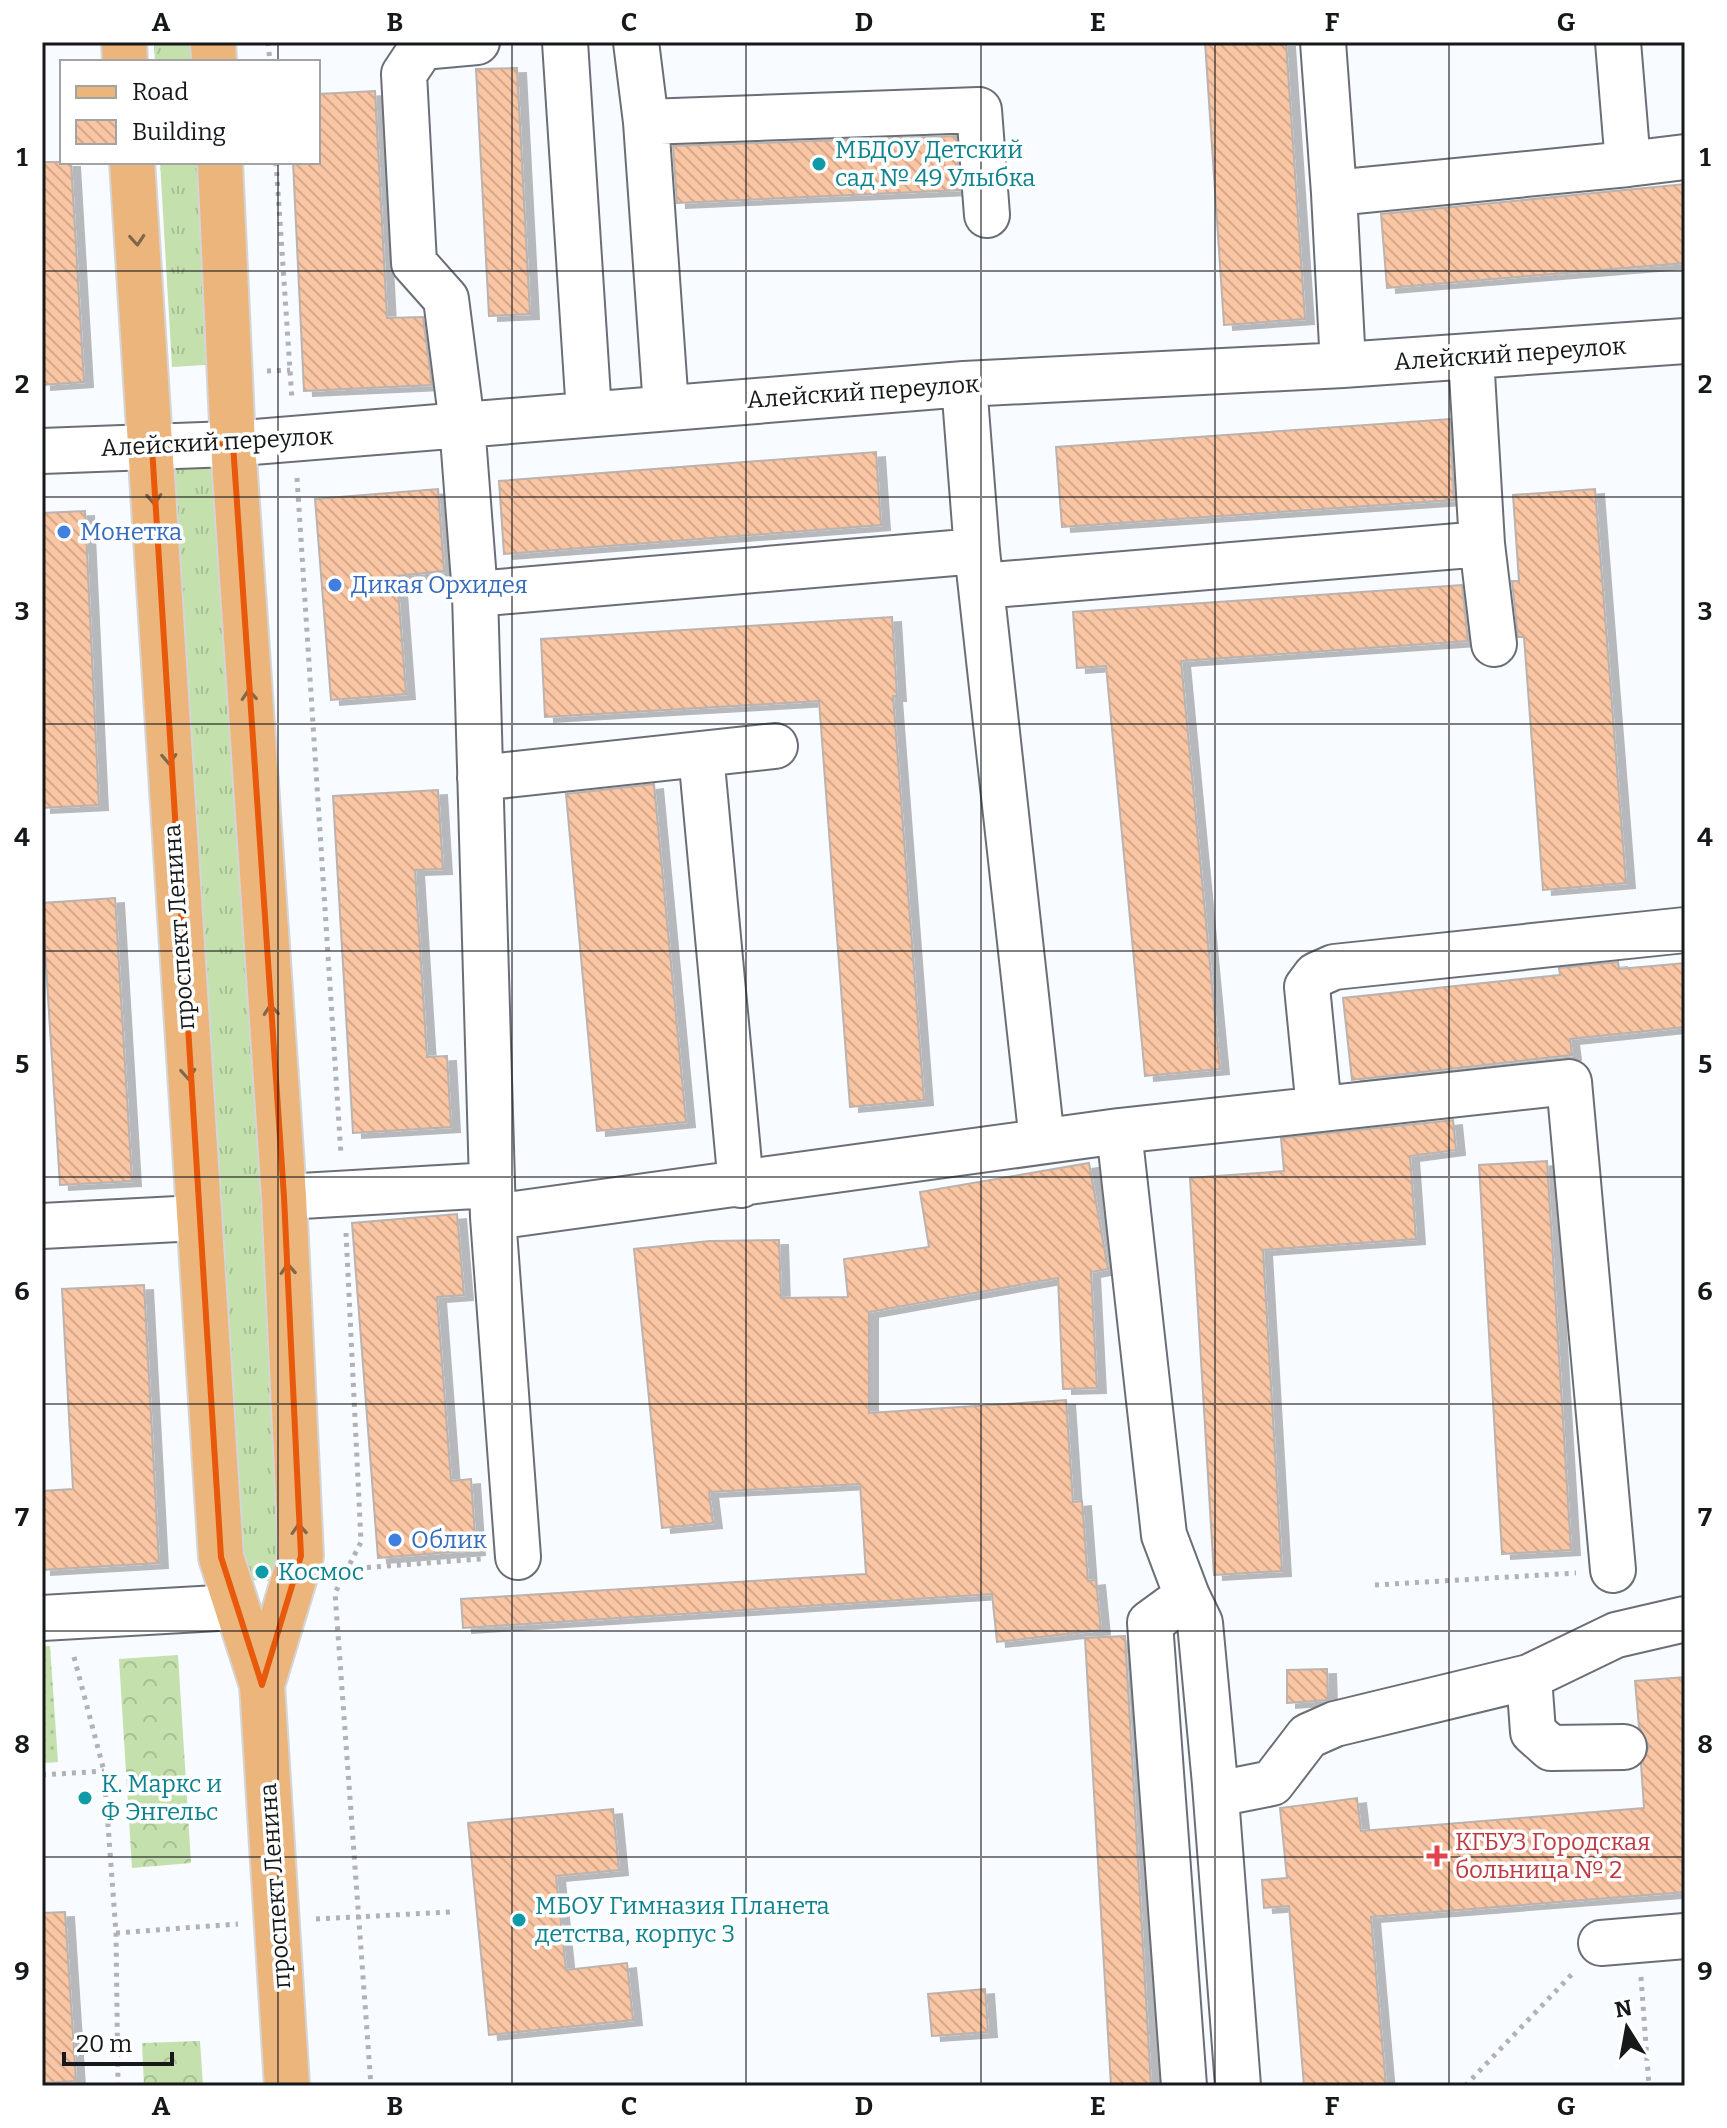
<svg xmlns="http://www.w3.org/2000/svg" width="1727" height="2128" font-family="Bitter,serif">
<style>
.grass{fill:url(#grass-tufts)}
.forest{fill:url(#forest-crowns)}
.park{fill:url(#park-dots)}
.building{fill:url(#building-back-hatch);stroke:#bab3af;stroke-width:2;filter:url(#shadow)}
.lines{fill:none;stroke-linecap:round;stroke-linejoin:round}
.minor-casing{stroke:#6b6f75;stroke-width:48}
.major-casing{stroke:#d5d5d6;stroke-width:48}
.path{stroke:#b0b2b6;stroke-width:5;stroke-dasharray:4 6;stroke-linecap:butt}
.minor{stroke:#fff;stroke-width:44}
.major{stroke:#ebb57c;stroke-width:44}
.oneway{stroke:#80664b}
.marked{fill:none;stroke:#e8590c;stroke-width:6;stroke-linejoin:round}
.grid{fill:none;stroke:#16181a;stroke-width:2;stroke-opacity:0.55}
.culture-dot{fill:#0f9aa8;stroke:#fff;stroke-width:3}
.shop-dot{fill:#3f7fe0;stroke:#fff;stroke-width:3}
.health-dot{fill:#e0444e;stroke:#fff;stroke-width:3}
.labels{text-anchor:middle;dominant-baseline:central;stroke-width:7;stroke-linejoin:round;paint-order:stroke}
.culture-label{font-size:24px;fill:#0d838f;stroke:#fff;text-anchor:start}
.street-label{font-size:24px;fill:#16181a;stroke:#fff}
.shop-label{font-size:24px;fill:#366cbe;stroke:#fff;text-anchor:start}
.health-label{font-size:24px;fill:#be3a42;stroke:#fff;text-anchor:start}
.neatline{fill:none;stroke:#16181a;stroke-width:3}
.grid-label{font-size:26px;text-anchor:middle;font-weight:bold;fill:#16181a}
</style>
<defs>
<pattern id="grass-tufts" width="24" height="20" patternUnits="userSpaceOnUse" patternTransform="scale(2)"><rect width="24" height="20" fill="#c3e0ad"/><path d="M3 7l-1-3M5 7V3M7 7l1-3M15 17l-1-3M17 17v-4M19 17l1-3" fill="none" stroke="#a7bf94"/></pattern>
<pattern id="forest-crowns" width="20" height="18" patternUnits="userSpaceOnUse" patternTransform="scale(2)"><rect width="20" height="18" fill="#c3e0ad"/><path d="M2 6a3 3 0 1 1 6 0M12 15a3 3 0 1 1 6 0" fill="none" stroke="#a7bf94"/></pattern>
<pattern id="park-dots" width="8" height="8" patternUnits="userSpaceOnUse" patternTransform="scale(2)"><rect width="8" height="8" fill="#c3e0ad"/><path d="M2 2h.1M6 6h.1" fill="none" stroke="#a7bf94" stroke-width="1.8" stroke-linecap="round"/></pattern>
<pattern id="building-back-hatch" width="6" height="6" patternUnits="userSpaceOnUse" patternTransform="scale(2)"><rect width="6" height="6" fill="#f9c5a3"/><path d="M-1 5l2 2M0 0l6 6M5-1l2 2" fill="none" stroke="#d5a88c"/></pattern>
<filter id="shadow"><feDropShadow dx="9" dy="5" stdDeviation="0" flood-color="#0004"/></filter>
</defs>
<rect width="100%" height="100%" fill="#f8fbff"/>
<!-- grass -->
<path class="grass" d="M154,42h45l1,20h-45z
M160,162h47l13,202 -48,3z
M224,465l64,1098 -12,18 -26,-1 -17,-24 -67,-1089z"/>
<!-- forest -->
<path class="forest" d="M178,1655l13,208 -59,5 -13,-209z
M200,2041l3,45h-59l-2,-43z"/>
<!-- park -->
<path class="park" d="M42,1646h8l8,116 -16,1z"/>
<!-- building -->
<path class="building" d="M1205,42h81l19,277 -81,6z
M517,68l13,246 -41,2 -13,-247z
M375,91l12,227 36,-1 9,68 -128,6 -11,-229h25v-68z
M956,136l4,54 -283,13 -4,-57z
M42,162h29l13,220 -42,3z
M1685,184v79l-298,25 -6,-74z
M1450,419l4,81 -392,27 -6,-80z
M876,452l5,73 -377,29 -5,-73z
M438,489l6,82 -47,5 9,118 -75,6 -16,-201z
M1595,489l31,394 -83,7 -19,-253h-6l-6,-56h7l-6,-86z
M85,511l14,294 -57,3v-295z
M1462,585l6,56 -287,20 39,408 -75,7 -39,-410 -29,2 -4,-56z
M892,617l5,79h-4l31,404 -74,7 -31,-406 -274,16 -4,-78z
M654,784l32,338 -89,9 -31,-337z
M438,790l5,79 -28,1 12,187 20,-1 4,71 -98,6 -20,-337z
M115,898l17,283 -72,4 -18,-282z
M1618,962l1,7 66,-6v64l-115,12 2,16 -220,25 -9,-82 217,-23 -1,-7z
M1453,1120l3,30 -46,6 6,83 -153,11 19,321 -68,4 -24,-397 94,-7 -3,-33z
M1547,1161l24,389 -69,4 -23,-389z
M1089,1163l19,106 -17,3 6,116 -34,1 -5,-111 -189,34v101l197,-13 7,102 9,-1 6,80 8,-1 5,50 -104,12 -5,-48 -529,34 -2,-29 405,-25 -6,-90 -151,8 4,31 -51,5 -28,-279 76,-8 69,-1 2,58 67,-1 -4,-38 85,-12 -9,-55z
M457,1214l7,81 -27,2 14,184 20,-2 5,71 -98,8 -26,-335z
M144,1285l15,278 -117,7v-79l31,-2 -11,-200z
M1125,1636l26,450h-40l-26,-448z
M1327,1669l1,31 -41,3v-33z
M1685,1677v215l-314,25 15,169h-82l-15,-180 -25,2 -2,-28 25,-2 -7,-70 77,-10 4,33 283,-23 -3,-44 8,-18 -10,-19 -4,-46z
M613,1809l6,61 -63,6 10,94 61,-7 6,57 -144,15 -21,-212z
M65,1912l11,169 -34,2v-170z
M985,1989l3,43 -56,4 -4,-42z"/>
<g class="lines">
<defs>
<path id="minor" d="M421,42l1,5 -18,27 10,189 32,36 16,125 13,170 502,-43
M565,42l24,371
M636,42l10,80 20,285
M1323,42l11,151 294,-29
M1618,42l10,122 57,-7
M422,47l55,-5
M646,122l333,-12 8,105
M1334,193l9,172
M964,384l13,167 65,590
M42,451l188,-7 734,-60 379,-19 342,-24
M1482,544l12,100
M981,586l501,-42 -11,-187
M475,594l18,623 25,340
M701,754l40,431
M480,778l295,-32
M1319,1109l-12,-122 9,-12 18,-8 351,-37
M1119,1131l45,404 23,61 -37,27 34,463
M284,1197l208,-12
M493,1217l626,-86 450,-49 44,488
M42,1226l155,-8
M1187,1596l13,27 15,161 12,8 45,-9 36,-47 27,-12 194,-47 87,-42 69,-16
M42,1618l193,-11
M1529,1677l4,55 18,16 73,-1
M1215,1784l23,302
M1601,1943l84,-7"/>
<path id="major" d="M124,42l1,20
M213,42l1,20
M132,162l89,1395 41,128 25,401
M220,162l13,282 51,753 17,359 -39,129"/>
</defs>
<!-- minor casing -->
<use href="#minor" class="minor-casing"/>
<!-- major casing -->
<use href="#major" class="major-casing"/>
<!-- path -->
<path class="path" d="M268,42l2,20
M276,162l16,238
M267,371l23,-1
M297,478l44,677
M346,1233l15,309 -26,51 36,493
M347,1569l134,-10
M1375,1585l201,-12
M74,1657l30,114 12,162 2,153
M42,1775l62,-4
M316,1919l135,-7
M116,1933l122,-9
M1641,1977l8,109
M1465,2086l110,-115"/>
<!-- minor -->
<use href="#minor" class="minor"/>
<!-- major -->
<use href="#major" class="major"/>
</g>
<!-- one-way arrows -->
<defs><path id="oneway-chevron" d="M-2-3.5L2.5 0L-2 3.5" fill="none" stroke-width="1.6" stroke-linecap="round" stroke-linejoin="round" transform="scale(2)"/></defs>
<g class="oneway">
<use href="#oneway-chevron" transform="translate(137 240) rotate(86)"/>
<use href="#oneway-chevron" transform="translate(154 499) rotate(87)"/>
<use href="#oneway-chevron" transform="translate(249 695) rotate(-94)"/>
<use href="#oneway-chevron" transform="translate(169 759) rotate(87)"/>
<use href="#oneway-chevron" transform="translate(271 1010) rotate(-94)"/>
<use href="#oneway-chevron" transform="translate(188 1074) rotate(86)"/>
<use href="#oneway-chevron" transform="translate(288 1269) rotate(-93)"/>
<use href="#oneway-chevron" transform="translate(299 1529) rotate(-93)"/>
</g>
<!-- marked area -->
<path class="marked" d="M233,444l51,753 17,359 -39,129 -41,-128 -69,-1110z"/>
<!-- grid -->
<path class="grid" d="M278,42v20M512,42v2044M746,42v2044M981,42v2044M1215,42v2044M1449,42v2044M278,162v1924M42,271h1643M42,497h1643M42,724h1643M42,951h1643M42,1177h1643M42,1404h1643M42,1631h1643M42,1857h1643"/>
<!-- markers -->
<g class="culture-dot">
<circle cx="819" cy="164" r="8"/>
<circle cx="262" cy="1572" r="8"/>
<circle cx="85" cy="1798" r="8"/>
<circle cx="519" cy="1920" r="8"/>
</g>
<g class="shop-dot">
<circle cx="64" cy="532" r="8"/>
<circle cx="335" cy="585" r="8"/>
<circle cx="395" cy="1540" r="8"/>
</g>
<path class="health-dot" d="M1433 1844h8v8h8v8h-8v8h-8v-8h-8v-8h8z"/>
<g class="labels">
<!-- culture labels -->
<g class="culture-label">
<text x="835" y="150">МБДОУ Детский<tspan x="835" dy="28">сад № 49 Улыбка</tspan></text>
<text x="278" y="1572">Космос</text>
<text x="101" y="1784">К. Маркс и<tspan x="101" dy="28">Ф Энгельс</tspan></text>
<text x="535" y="1906">МБОУ Гимназия Планета<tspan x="535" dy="28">детства, корпус 3</tspan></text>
</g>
<!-- street labels -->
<g class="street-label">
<text transform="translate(1510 354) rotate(-4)">Алейский переулок</text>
<text transform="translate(863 392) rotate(-4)">Алейский переулок</text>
<text transform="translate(217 442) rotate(-3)">Алейский переулок</text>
<text transform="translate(179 927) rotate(-94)">проспект Ленина</text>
<text transform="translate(275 1886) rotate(-94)">проспект Ленина</text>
</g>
<!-- shop labels -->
<g class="shop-label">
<text x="80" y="532">Монетка</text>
<text x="351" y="585">Дикая Орхидея</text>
<text x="411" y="1540">Облик</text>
</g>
<!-- health labels -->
<g class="health-label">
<text x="1455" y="1842">КГБУЗ Городская<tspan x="1455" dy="28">больница № 2</tspan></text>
</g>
</g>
<!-- border -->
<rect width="1727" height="2128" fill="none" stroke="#ffffff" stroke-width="88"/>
<!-- legend -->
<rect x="60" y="60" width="260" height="104" fill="#ffffff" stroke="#a2a3a3" stroke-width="2"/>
<rect x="76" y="86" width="40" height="12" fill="#ebb57c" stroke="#a2a3a3" stroke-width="2"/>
<text x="132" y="100" font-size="24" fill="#16181a">Road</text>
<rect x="76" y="120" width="40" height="24" fill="url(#building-back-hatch)" stroke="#a2a3a3" stroke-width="2"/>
<text x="132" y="140" font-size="24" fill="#16181a">Building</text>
<!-- north arrow -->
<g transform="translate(1627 2028) rotate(349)" stroke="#ffffff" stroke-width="6" paint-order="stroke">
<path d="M0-6L14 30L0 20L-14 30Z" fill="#16181a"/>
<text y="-12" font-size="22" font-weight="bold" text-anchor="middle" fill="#16181a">N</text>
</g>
<!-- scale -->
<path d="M64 2052v12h108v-12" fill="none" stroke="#16181a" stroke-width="4"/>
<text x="76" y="2052" font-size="24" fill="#16181a" stroke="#ffffff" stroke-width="6" paint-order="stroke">20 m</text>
<rect x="44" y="44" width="1639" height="2040" class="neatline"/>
<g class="grid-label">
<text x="161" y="31">A</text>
<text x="395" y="31">B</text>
<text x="629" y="31">C</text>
<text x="864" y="31">D</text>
<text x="1098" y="31">E</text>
<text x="1332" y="31">F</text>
<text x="1566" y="31">G</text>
<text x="22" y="166">1</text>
<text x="1705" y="166">1</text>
<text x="22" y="393">2</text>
<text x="1705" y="393">2</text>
<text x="22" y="620">3</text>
<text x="1705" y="620">3</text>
<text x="22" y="846">4</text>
<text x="1705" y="846">4</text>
<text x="22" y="1073">5</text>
<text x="1705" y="1073">5</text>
<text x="22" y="1300">6</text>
<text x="1705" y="1300">6</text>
<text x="22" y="1526">7</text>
<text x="1705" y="1526">7</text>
<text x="22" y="1753">8</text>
<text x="1705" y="1753">8</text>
<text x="22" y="1980">9</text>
<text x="1705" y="1980">9</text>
<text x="161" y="2115">A</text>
<text x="395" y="2115">B</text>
<text x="629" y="2115">C</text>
<text x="864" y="2115">D</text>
<text x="1098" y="2115">E</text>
<text x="1332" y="2115">F</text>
<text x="1566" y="2115">G</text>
</g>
</svg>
